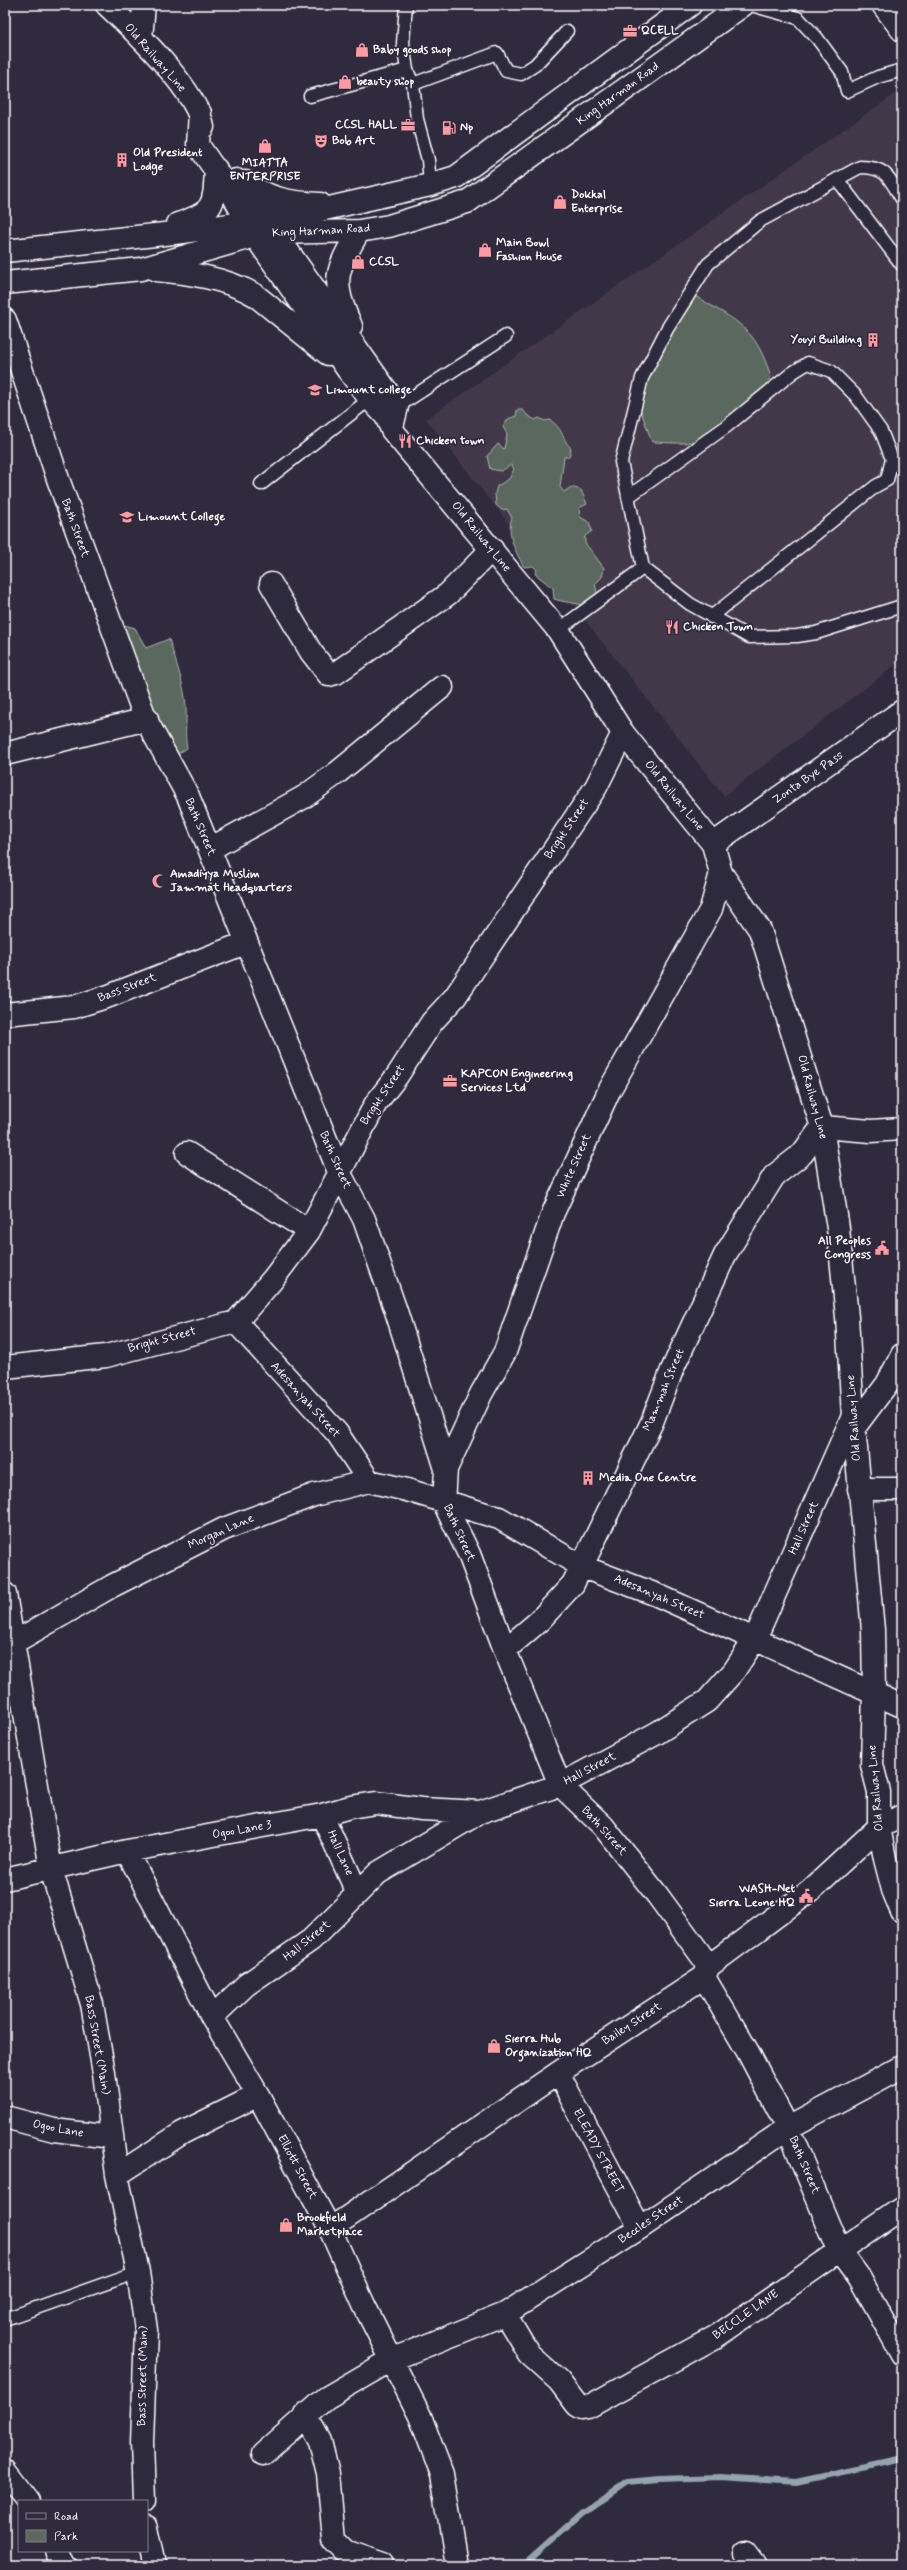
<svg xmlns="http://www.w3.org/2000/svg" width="907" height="2570" font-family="Mynerve,sans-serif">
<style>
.built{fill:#433948}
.green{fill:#5a685e;stroke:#acb4ae}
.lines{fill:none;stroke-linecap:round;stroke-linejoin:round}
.stream{stroke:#94a3ad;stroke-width:6}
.lane-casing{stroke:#fff;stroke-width:15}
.street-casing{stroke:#fff;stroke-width:25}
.secondary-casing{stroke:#fff;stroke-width:25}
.lane{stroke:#2f2a3d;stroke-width:12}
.street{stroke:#2f2a3d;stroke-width:22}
.secondary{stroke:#2f2a3d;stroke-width:22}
.labels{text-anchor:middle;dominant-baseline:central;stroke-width:3.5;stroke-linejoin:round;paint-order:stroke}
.poi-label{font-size:12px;font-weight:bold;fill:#fff;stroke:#2f2a3d;text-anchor:start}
.street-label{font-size:12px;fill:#fff;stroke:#2f2a3d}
</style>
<rect width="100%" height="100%" fill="#2f2a3d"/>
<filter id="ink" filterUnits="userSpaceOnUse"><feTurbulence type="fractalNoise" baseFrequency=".025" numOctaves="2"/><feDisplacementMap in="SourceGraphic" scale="8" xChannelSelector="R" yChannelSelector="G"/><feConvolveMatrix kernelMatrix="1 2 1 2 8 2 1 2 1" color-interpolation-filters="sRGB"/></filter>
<g filter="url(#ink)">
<!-- built -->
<path class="built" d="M902,89v571l-178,136 -298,-377z"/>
<!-- green -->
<path class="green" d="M695,296c43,26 60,30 76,81 -13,25 -49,56 -76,64 -12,4 -30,1 -43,1l-17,-47 5,-19z
M517,410h6l4,5 8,5 4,-2 6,3 5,-1c15,11 11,18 21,28l-2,9h-5l-4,30 4,5 7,-5 10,3 6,14 -8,4 1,9 9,5 3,9 -7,5v7l19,25 -2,9 -7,7 3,12 -12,10c-12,-4 -21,-3 -32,-7l-1,-11 -18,-14 2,-4 -4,-4 -9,1c-8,-14 -18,-33 -12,-49l-5,-9 -5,1 -6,-5 -1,-11 2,-8 12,-7 5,-10 -3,-4 -10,6 -11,-2 -3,-13 11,-12 6,5 3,-15 -4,-7 5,-8 8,-3z
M118,623l17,5 11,20 23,-9c6,22 16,46 17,69 1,15 -2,25 1,40l-18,12z"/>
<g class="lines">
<!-- stream -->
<path class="stream" d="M524,2565l58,-52 45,-31 32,-3 62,-2 75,5 106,-23"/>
<defs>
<path id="lane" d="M406,5l-3,38 4,27 6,14 4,35 11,41 2,25
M751,5l47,13 19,20 25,34 5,19 31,-14 24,-7
M413,84l84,-31 9,18 15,3 14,-9 32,-34
M310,96l97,-26
M837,179l65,86
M902,199c-13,-20 -14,-32 -42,-32l-100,54 -52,43 -41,65 -25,49 -21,84 22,106 47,36 59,33 48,-1 19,-3 86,-27
M397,407l109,-71
M261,484l109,-85
M628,497l99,-71 65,-53 16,-10 23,8 25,25 25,35 11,28 -5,21 -11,6 -165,131
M558,630l85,-62
M5,2319l133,-47"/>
<path id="street" d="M141,38l3,-33
M5,320l53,159 88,241 42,76 151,376 25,47 32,92 50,158 -2,34 25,51 36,96 55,135 43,41 55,70 51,70
M271,584l40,68 18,23 7,-2 112,-79 44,-45
M5,754l142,-35 -1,1
M713,844l189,-133
M210,849l94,-52 33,-24 105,-86
M5,1014l69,-7 35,-11 136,-53
M187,1153l122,78
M236,1322l101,111 32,48
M5,1367l101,-11 130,-34 37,-43 36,-48 67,-128 21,-27 35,-54 23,-25 141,-210 27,-54
M854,1428l33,-44 15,-29
M446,1469l35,-75 24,-42 48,-139 56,-122 102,-182 10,-36
M859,1489h43
M5,1594l46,275 41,135 12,69 13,102 21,97 8,58 -4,113 2,58
M13,1643l99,-57 112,-57 90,-34 55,-14 38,9 92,28 84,49 74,28 245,111
M505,1650l34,-29 34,-37 79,-162 20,-52 53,-115 49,-79 28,-22 20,-27
M322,1815l35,77
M127,1851l85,166 46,78 72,134 34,76 56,111 22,58 15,91
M5,1879l122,-28 195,-36 28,-8 26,-4 46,6 58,3
M704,1977l44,75 40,76 51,122 20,27 43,77
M212,2017l34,-32 65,-45 67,-67 102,-61 80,-27 97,-52 50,-32 27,-30 21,-32 98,-223
M558,2073l82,155
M5,2117l49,13 57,7
M117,2175l65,-42 76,-38
M330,2229l228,-156 146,-96 5,-11 101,-75 69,-64 23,-11
M505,2314l24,40 30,27 18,24 5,3 6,-1 129,-71 185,-128
M305,2414l15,27 8,32 6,67 11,11 38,13
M263,2454l63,-56 67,-39 112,-45 135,-86 148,-100 114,-61
M5,2471l23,30
M147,2528l8,37
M57,2551l8,14
M745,2552l10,13"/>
<path id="secondary" d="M107,5c29,27 89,84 96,122
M883,5l19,25
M200,113l-2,32 36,52 21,39 93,134 22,29 16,17 6,14 166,200 65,103 90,111 8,29 39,57 62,197 16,101 9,89 6,99 20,214 1,63 -2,72 7,27v35l6,32 8,31 9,22
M236,180l36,41 3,12 111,157 11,17 -5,20
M245,182c23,17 47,21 75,22
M178,224c37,-12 36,-18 38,-55
M5,251l178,-19 66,-10 23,-1 158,-36 26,-8 234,-172
M156,270c34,3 69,8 99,25l73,59
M5,283l136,-14 114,-33 20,-3 84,-2 30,-5 78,-24 276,-197
M351,326c-20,-45 -16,-54 8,-95
M822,1127l49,4 31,-2"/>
</defs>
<!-- lane casing -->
<use href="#lane" class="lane-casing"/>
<!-- street casing -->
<use href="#street" class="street-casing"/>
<!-- secondary casing -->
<use href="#secondary" class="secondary-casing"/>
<!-- lane -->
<use href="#lane" class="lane"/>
<!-- street -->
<use href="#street" class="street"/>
<!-- secondary -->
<use href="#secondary" class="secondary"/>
</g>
</g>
<!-- icons -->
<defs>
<symbol id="office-bare" viewBox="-9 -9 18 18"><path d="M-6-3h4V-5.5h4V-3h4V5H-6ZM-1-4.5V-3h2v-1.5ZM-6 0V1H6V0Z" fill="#ff9aa2" stroke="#2f2a3d" stroke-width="2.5" paint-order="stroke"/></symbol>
<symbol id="shop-bare" viewBox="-9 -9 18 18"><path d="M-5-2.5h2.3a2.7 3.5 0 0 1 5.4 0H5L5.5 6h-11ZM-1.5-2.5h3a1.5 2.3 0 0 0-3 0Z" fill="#ff9aa2" stroke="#2f2a3d" stroke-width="2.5" paint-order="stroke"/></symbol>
<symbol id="fuel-bare" viewBox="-9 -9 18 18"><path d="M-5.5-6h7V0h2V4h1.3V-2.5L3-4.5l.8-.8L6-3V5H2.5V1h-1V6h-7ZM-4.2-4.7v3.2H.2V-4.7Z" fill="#ff9aa2" stroke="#2f2a3d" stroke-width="2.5" paint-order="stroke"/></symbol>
<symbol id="theatre-bare" viewBox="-9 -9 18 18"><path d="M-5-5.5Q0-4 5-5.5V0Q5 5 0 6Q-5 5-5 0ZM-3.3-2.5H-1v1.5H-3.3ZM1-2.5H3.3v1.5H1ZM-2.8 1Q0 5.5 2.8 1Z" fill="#ff9aa2" stroke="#2f2a3d" stroke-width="2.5" paint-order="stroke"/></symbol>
<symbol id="building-bare" viewBox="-9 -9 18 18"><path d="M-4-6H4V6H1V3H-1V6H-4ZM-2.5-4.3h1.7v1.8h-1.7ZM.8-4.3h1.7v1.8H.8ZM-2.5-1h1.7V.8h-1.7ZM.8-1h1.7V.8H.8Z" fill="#ff9aa2" stroke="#2f2a3d" stroke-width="2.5" paint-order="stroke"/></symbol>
<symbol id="school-bare" viewBox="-9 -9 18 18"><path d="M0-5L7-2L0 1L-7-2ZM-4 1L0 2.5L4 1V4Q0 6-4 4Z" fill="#ff9aa2" stroke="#2f2a3d" stroke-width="2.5" paint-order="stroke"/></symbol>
<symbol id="restaurant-bare" viewBox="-9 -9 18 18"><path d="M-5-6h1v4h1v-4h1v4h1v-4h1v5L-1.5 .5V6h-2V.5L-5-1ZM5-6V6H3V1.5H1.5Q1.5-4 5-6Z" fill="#ff9aa2" stroke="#2f2a3d" stroke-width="2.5" paint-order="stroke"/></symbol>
<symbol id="university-bare" viewBox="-9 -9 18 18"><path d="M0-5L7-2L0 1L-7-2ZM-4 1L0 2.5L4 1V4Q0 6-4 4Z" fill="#ff9aa2" stroke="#2f2a3d" stroke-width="2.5" paint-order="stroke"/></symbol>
<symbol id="mosque-bare" viewBox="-9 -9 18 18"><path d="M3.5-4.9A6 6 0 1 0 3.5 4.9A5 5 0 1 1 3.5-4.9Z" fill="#ff9aa2" stroke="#2f2a3d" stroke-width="2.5" paint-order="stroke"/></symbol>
<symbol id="civic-bare" viewBox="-9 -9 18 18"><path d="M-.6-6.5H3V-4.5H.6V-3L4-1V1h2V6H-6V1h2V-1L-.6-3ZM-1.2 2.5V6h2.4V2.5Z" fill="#ff9aa2" stroke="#2f2a3d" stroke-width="2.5" paint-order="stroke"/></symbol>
</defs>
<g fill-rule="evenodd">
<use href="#office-bare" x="620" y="21" width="20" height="20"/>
<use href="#shop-bare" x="352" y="40" width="20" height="20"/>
<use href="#shop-bare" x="335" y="72" width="20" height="20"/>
<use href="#office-bare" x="398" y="115" width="20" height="20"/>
<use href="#fuel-bare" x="439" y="118" width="20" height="20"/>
<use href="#theatre-bare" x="311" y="131" width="20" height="20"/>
<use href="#shop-bare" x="255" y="136" width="20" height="20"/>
<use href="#building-bare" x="112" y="150" width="20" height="20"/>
<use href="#shop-bare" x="550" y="192" width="20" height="20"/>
<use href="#shop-bare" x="475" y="240" width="20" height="20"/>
<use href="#shop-bare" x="348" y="252" width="20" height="20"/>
<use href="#building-bare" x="863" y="330" width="20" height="20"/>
<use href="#school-bare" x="305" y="380" width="20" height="20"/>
<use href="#restaurant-bare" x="395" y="431" width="20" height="20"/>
<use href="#university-bare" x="117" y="507" width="20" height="20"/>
<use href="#restaurant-bare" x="662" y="617" width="20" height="20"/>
<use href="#mosque-bare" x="149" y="871" width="20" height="20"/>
<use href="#office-bare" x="440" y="1071" width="20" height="20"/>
<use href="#civic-bare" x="872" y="1238" width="20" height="20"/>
<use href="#building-bare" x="578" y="1468" width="20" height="20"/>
<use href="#civic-bare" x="796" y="1886" width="20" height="20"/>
<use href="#shop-bare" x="484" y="2036" width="20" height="20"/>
<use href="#shop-bare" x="276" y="2215" width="20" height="20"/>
</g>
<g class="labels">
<!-- poi labels -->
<g class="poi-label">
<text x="641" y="31">QCELL</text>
<text x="373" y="50">Baby goods shop</text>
<text x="356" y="82">beauty shop</text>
<text x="397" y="125" text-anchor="end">CCSL HALL</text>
<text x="460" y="128">Np</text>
<text x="332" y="141">Bob Art</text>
<text x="133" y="153">Old President<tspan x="133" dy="14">Lodge</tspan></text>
<text x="265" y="163" text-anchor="middle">MIATTA<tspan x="265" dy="14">ENTERPRISE</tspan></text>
<text x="571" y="195">Dokkal<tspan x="571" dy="14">Enterprise</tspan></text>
<text x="496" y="243">Main Bowl<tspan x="496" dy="14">Fashion House</tspan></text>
<text x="369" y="262">CCSL</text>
<text x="862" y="340" text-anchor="end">Youyi Building</text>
<text x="326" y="390">Limount college</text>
<text x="416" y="441">Chicken town</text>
<text x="138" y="517">Limount College</text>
<text x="683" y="627">Chicken Town</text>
<text x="170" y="874">Amadiyya Muslim<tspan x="170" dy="14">Jammat Headquarters</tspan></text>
<text x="461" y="1074">KAPCON Engineering<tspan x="461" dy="14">Services Ltd</tspan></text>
<text x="871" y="1241" text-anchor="end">All Peoples<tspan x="871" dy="14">Congress</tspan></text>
<text x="599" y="1478">Media One Centre</text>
<text x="795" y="1889" text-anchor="end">WASH-Net<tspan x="795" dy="14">Sierra Leone HQ</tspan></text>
<text x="505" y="2039">Sierra Hub<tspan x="505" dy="14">Organization HQ</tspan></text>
<text x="297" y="2218">Brookfield<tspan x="297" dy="14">Marketplace</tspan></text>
</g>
<!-- street labels -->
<g class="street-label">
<text transform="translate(155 58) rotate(49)">Old Railway Line</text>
<text transform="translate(618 94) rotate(-36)">King Harman Road</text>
<text transform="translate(321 231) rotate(-3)">King Harman Road</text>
<text transform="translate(75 528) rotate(70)">Bath Street</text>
<text transform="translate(481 537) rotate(51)">Old Railway Line</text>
<text transform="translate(808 778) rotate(-35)">Zonta Bye Pass</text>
<text transform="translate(674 796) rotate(51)">Old Railway Line</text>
<text transform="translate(200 827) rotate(67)">Bath Street</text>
<text transform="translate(567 829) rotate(-56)">Bright Street</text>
<text transform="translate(127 988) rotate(-21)">Bass Street</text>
<text transform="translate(383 1095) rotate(-56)">Bright Street</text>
<text transform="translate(812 1097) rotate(75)">Old Railway Line</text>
<text transform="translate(335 1160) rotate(66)">Bath Street</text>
<text transform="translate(574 1166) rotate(-66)">White Street</text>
<text transform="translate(162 1340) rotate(-15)">Bright Street</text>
<text transform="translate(664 1390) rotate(-67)">Mammah Street</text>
<text transform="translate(305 1400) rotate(48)">Adesanyah Street</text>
<text transform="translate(854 1418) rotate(-94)">Old Railway Line</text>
<text transform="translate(804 1528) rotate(-66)">Hall Street</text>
<text transform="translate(221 1532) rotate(-24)">Morgan Lane</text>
<text transform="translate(459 1533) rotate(66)">Bath Street</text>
<text transform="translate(659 1597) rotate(23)">Adesanyah Street</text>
<text transform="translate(590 1769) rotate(-28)">Hall Street</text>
<text transform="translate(876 1788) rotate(-95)">Old Railway Line</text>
<text transform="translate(242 1830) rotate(-10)">Ogoo Lane 3</text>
<text transform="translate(604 1831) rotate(48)">Bath Street</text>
<text transform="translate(340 1853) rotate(66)">Hall Lane</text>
<text transform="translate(307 1941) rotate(-39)">Hall Street</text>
<text transform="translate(632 2024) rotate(-33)">Bailey Street</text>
<text transform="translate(97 2045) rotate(80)">Bass Street (Main)</text>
<text transform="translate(58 2129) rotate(11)">Ogoo Lane</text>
<text transform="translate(598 2151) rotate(62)">ELEADY STREET</text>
<text transform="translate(804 2165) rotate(67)">Bath Street</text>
<text transform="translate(297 2167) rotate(62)">Elliott Street</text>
<text transform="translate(651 2220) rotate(-34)">Beccles Street</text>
<text transform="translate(746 2315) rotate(-35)">BECCLE LANE</text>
<text transform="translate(143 2376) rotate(-89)">Bass Street (Main)</text>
</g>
</g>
<!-- margin -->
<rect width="907" height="2570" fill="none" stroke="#2f2a3d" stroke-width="20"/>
<rect x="10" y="10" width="887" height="2550" fill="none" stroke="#fff" stroke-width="1.5" filter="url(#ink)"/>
<!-- legend -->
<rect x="18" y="2500" width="130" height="52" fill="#2f2a3d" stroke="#827f8b"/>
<rect x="26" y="2513" width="20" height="6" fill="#2f2a3d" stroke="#827f8b"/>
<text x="54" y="2520" font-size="12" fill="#ffffff">Road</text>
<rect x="26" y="2530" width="20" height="12" fill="#5a685e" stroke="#827f8b"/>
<text x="54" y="2540" font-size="12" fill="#ffffff">Park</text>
</svg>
